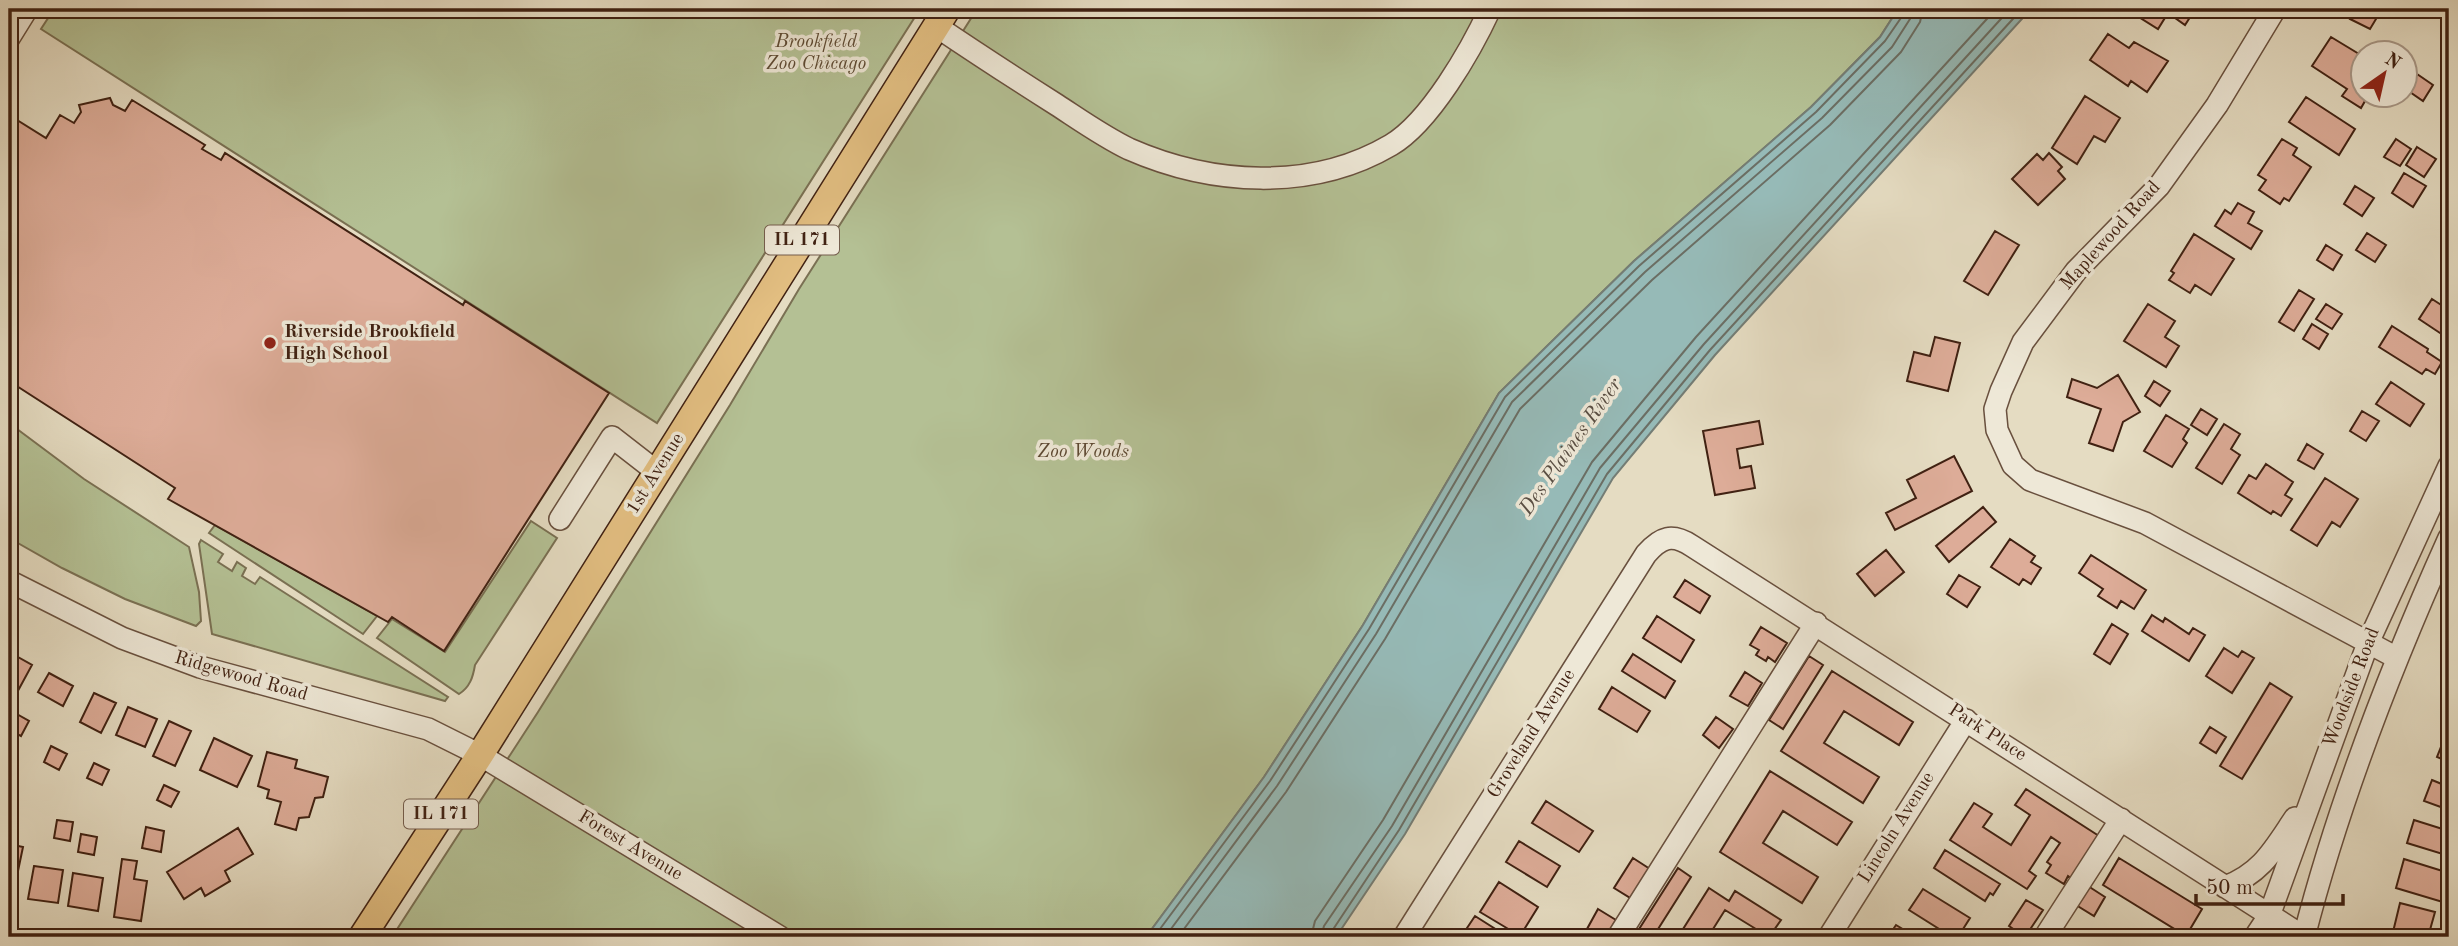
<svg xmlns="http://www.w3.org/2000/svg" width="2458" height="946" font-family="'Old Standard TT',serif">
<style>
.green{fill:#b4c094;stroke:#7a7053;stroke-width:2}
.water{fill:#96bab7;stroke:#747d75;stroke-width:2}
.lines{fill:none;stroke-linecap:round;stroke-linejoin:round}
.shore{stroke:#6b6e64;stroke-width:2}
.building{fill:#ddac98;stroke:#402112;stroke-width:2}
.minor-casing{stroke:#69503e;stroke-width:24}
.major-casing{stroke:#402112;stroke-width:29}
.minor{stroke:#eee8d7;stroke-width:21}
.major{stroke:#e2be81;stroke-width:26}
.poi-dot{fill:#8f2418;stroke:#eee8d7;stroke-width:2.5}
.labels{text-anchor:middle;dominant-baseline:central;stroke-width:7;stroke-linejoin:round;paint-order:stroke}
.shield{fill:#eee8d7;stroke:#745d4d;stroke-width:2}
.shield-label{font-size:18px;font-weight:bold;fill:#402112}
.park-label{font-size:19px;font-style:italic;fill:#5d4932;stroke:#eee8d7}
.street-label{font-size:19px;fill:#402112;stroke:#eee8d7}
.poi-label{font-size:19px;font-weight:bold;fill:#402112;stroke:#eee8d7;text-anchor:start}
.water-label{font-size:21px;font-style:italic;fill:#5a4f44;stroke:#eee8d7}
</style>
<rect width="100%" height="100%" fill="#e5dcc2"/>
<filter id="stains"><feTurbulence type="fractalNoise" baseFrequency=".00286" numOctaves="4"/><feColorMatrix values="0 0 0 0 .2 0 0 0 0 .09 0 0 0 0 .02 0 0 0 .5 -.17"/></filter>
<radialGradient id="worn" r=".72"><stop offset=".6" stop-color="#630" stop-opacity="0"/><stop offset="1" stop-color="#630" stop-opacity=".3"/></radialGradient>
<!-- green -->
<path class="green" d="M54,9h866l-263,414 -616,-394z
M977,9h921l-18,28 -69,70 -177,154 -135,132 -136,232 -99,152 -118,160h-754l146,-225 192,-307 69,-116z
M9,423l75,56 105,68 10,45 2,29 -5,5 -71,-27 -63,-31 -53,-30z
M531,521l26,17 -82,127c-2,12 -5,22 -16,29l-82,-56 15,-19 53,33z
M215,525l162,91 -14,18 -154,-101z
M201,540l22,14 -5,8 14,9 5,-9 9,6 -4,8 13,8 5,-7 188,120 -3,4 -233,-67 -13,-90z"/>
<!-- water -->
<path class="water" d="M1898,9h133l-316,346 -102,123 -208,356 -69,103h-190l118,-160 99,-152 136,-232 135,-132 177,-154 69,-70z"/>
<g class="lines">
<!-- shore -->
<path class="shore" d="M1154,937l116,-156 99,-152 136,-232 134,-131 177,-154 69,-71 18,-26 1,-6
M1165,937l112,-151 99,-152 136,-232 133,-130 177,-154 70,-71 18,-28 2,-10
M1178,937l108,-145 99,-153 135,-230 132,-129 178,-155 71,-73 19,-30 3,-13
M1311,937l4,-16 68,-101 209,-358 104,-125 300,-328
M1321,937l3,-11 68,-100 208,-358 104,-124 306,-335
M1330,937l2,-6 67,-101 208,-356 103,-124 312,-341"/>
</g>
<!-- building -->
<path class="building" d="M2138,9h53l3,2 -9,14 -17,-12 -10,16 -24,-15z
M2356,9h26l-12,20 -20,-10z
M2108,34l21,14 5,-6 34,19 -21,31 -16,-11 -3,5 -38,-26z
M2331,37l33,20v37h5l-8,14 -19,-12 5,-7 -35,-23z
M2417,74l16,11 -10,16 -16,-11z
M2085,96l35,22 -15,24 -11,-6 -17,28 -25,-16z
M2306,97l49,32 -16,26 -50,-33z
M110,98l3,7 12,6 7,-11 73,45 -3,4 19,11 4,-7 238,152 2,-4 144,92 -165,258 -52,-34 -4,5 -220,-123 7,-11 -166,-107v-266l37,23 14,-23 14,8 7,-11 -2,-7z
M2282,139l15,9 -4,7 18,12 -22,34 -5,-3 -4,6 -21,-14 7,-10 -8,-5z
M2396,139l15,10 -11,17 -16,-9z
M2417,147l19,12 -12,18 -18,-12z
M2049,153l13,14 -4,4 7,8 -27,26 -26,-26 25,-25 6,6z
M2404,173l22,13 -13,21 -21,-14z
M2355,186l19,12 -12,18 -18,-12z
M2238,203l16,9 -6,11 14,8 -11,18 -36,-23 10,-16 6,4z
M1995,231l24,14 -31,50 -24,-14z
M2367,233l19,12 -11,17 -19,-12z
M2194,234l40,25 -23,36 -16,-10 -5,8 -21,-13 5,-7 -3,-2z
M2326,245l16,10 -9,15 -16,-10z
M2299,290l15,9 -20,32 -15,-9z
M2432,299l17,11v29l-30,-20z
M2148,304l27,17 -10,16 14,9 -13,21 -42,-26z
M2326,304l16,10 -10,15 -16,-10z
M2312,324l16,10 -9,15 -16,-10z
M2392,326l36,23 -1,3 15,10 -7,12 -9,-5 -4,5 -43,-27z
M1935,337l25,6 -12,48 -41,-10 7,-29 16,4z
M2118,375l22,37 -17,10 -10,29 -24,-8 12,-34 -34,-12 5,-18 25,9z
M2154,381l16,10 -10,15 -15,-10z
M2391,382l33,22 -14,22 -34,-22z
M2201,409l16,10 -10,16 -16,-10z
M2362,411l17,10 -13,20 -16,-10z
M2166,415l23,14 -6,10 4,4 -15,24 -28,-16z
M1759,421l4,23 -26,5 3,19 11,-2 4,22 -40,7 -12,-64z
M2224,424l16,10 -9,15 9,6 -18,29 -26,-16z
M2307,444l16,10 -9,15 -16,-9z
M1954,456l18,35 -77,39 -9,-17 30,-15 -9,-18z
M2266,464l27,18 -8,13 7,4 -11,17 -8,-5 -2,3 -33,-21 11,-18 7,4z
M2325,478l33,21 -18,28 -8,-5 -15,24 -26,-16z
M1983,507l13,15 -47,40 -13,-16z
M2010,539l25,17 -4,6 10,6 -10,16 -8,-5 -4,6 -28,-18z
M1886,550l18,22 -29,24 -18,-22z
M2091,555l55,35 -12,19 -13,-8 -4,7 -19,-12 5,-7 -24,-16z
M1959,575l21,12 -13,20 -20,-13z
M1685,580l25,16 -10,17 -26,-16z
M2152,615l11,7 2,-4 24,16 4,-6 12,7 -16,26 -47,-30z
M1657,616l37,24 -13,22 -38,-24z
M2112,624l16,10 -18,30 -16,-10z
M1761,627l26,16 -12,19 -7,-5 -2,4 -10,-6 3,-5 -9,-5z
M2224,648l14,9 4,-6 12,7 -22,35 -26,-17z
M9,652l23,13 -18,33 -5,-3z
M1633,654l42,27 -10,17 -43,-27z
M1809,656l14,9 -40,64 -14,-9z
M1832,671l81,51 -14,23 -55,-34 -20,32 55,34 -16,26 -82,-52z
M1745,672l17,11 -14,23 -18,-10z
M49,673l24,13 -10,20 -25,-14z
M2270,683l22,14 -50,82 -22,-13z
M1612,687l38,24 -13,21 -38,-23z
M94,693l22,10 -15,30 -21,-11z
M128,707l29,12 -12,28 -29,-12z
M15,713l14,8 -8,15 -12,-7z
M1716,717l17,12 -14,19 -16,-13z
M169,721l22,10 -16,35 -22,-10z
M2210,727l16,10 -10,16 -16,-10z
M2445,737l4,2v23l-12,-5z
M214,738l38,18 -15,31 -37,-17z
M51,746l16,8 -8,16 -15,-8z
M267,752l30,8 -2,8 33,9 -5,20 -8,1 -6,19 -10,1 -3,12 -21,-6 6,-22 -14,-4 2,-8 -11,-4z
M94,763l15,7 -7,15 -15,-7z
M1770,771l82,51 -15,23 -54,-34 -20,32 55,34 -16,26 -82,-51z
M2432,780l17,7v23l-25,-9z
M164,785l15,7 -8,15 -14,-7z
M2026,789l73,47 -27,43 -4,-3 -4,8 -18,-11 5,-8 -4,-3 13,-19 -9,-6 -22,34 7,5 -9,13 -77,-49 24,-37 18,11 -9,13 28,18 19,-30 -15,-10z
M1546,801l47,30 -14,21 -47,-29z
M57,820l16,2 -3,19 -16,-3z
M2414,820l35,11v25l-42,-13z
M146,827l18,4 -3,21 -19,-4z
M238,828l15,26 -28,17 5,10 -25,15 -4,-8 -17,11 -17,-27z
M81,834l16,3 -3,18 -16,-3z
M1519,841l41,25 -13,21 -41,-25z
M9,844l14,3 -9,43 -5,-1z
M1945,850l55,34 -7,11 -3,-2 -5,8 -51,-33z
M1633,858l17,11 -18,30 -18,-11z
M2119,858l83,51 -16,27 -83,-51z
M122,859l15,2 -3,18 13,2 -6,40 -27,-4z
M2404,859l45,14v18l-3,12 -50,-15z
M34,866l29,4 -5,33 -30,-4z
M1678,868l13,9 -38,60h-19z
M73,873l30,5 -5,33 -30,-5z
M1499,882l39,25 -18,29 -40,-24z
M2088,886l17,11 -11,19 -18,-11z
M1709,888l20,13 6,-10 46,29 -12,17 -44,-27 -17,27h-30z
M1923,889l47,29 -12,19h-6l-43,-27z
M2026,900l17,10 -18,27 -16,-11z
M2400,903l35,9 -7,25h-15l-20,-5z
M1598,909l18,11 -10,17h-6l-13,-8z
M1475,916l33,21h-47z
M1896,925l20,12h-28z"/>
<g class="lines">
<defs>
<path id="minor" d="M2275,9l-58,96 -58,81 -83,85 -53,71 -22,49 -6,18 2,21 16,35 17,15 115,43 252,135
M936,26c40,27 80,53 121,79 23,15 47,32 72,44 82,36 182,43 262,-4 39,-23 80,-95 99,-136
M9,38l18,-29
M560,519l52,-82 45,35
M9,581l113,57 78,29 228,62 52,26 300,182
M2225,887c37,-14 49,-38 70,-69
M1404,937l242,-383c15,-17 26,-21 46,-8l612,391
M1618,937l198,-314
M1829,937l137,-217
M2045,937l76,-118
M2255,937l14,-21 99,-273 81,-177
M2304,937c35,-137 87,-270 145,-399"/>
<path id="major" d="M362,937l118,-182 467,-746"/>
</defs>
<!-- minor casing -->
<use href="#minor" class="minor-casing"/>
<!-- major casing -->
<use href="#major" class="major-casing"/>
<!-- minor -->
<use href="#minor" class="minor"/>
<!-- major -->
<use href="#major" class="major"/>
</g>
<!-- markers -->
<circle class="poi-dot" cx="270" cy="343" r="7"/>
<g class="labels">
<!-- shield labels -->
<g class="shield">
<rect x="765" y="225.5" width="74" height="29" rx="5"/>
<rect x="404" y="799.5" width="74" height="29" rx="5"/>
</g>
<g class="shield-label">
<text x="802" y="240">IL 171</text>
<text x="441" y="814">IL 171</text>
</g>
<!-- park labels -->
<g class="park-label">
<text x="816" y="42">Brookfield<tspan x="816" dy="22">Zoo Chicago</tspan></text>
<text x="1083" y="452">Zoo Woods</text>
</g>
<!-- street labels -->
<g class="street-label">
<text transform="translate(2111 236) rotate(-48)">Maplewood Road</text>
<text transform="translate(656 474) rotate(-58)">1st Avenue</text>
<text transform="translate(241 677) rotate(16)">Ridgewood Road</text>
<text transform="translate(2352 688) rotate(-69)">Woodside Road</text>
<text transform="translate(1987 733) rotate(33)">Park Place</text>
<text transform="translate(1532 734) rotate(-58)">Groveland Avenue</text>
<text transform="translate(1897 828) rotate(-58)">Lincoln Avenue</text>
<text transform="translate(630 846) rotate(31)">Forest Avenue</text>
</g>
<!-- poi labels -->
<g class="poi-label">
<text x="284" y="332">Riverside Brookfield<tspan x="284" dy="22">High School</tspan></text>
</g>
<!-- water labels -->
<g class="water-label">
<text transform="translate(1571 447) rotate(-55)">Des Plaines River</text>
</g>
</g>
<!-- margin -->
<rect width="2458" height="946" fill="none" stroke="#e5dcc2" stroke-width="35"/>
<rect x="10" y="10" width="2437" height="925" fill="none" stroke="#402112" stroke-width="3.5"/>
<rect x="18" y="18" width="2423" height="911" fill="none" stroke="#402112" stroke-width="2"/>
<!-- north arrow -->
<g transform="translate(2384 74) rotate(34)"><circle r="33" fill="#eee8d7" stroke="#a89888" stroke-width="2"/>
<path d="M0-5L12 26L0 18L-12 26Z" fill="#8f2418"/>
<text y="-10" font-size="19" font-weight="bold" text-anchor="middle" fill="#402112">N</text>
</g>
<!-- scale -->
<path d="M2196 894v10h147v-10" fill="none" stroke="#402112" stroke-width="3.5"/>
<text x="2206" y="894" font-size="21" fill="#402112" stroke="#eee8d7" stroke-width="5" paint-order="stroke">50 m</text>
<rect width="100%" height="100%" filter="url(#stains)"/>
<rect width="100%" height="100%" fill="url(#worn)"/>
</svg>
